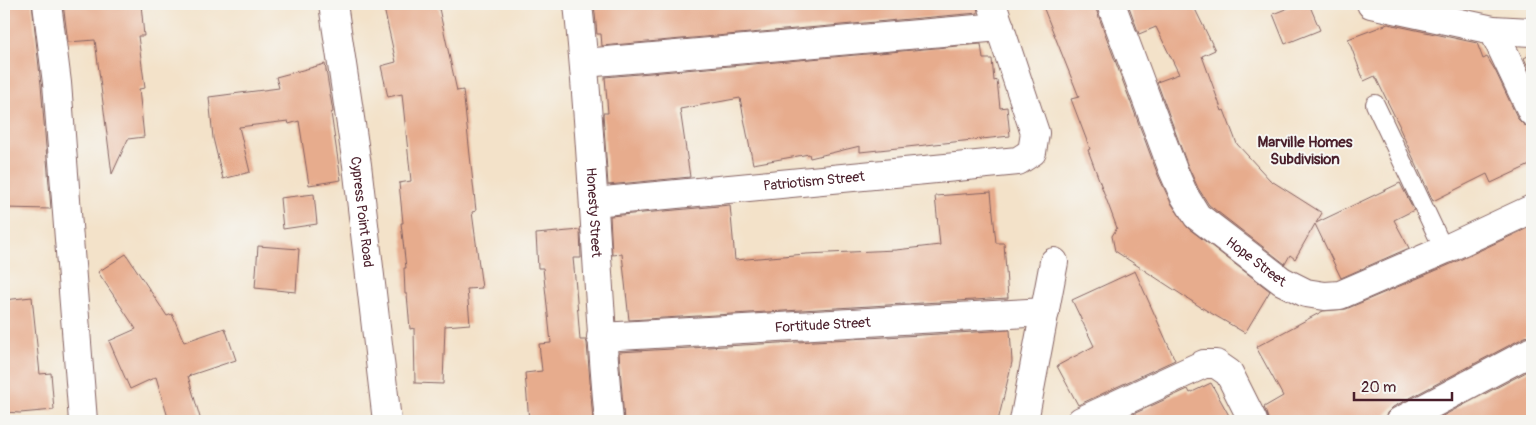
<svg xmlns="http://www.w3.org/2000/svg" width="1536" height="425" font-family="Pangolin,sans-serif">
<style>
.building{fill:#e7ac8d}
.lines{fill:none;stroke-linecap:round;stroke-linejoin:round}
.service-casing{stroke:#856362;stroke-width:20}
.minor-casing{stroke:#856362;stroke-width:30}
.service{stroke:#fff;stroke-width:18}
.minor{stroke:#fff;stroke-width:28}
.labels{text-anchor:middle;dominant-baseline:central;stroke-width:4;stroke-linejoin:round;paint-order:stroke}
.street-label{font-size:14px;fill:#4a1f2b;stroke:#f6f6f2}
.neighbourhood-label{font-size:15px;font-weight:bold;fill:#4a1f2b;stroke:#f6f6f2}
</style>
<rect width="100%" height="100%" fill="#f6f6f2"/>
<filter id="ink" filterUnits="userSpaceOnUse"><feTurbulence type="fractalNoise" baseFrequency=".02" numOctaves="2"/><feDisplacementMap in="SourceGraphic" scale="10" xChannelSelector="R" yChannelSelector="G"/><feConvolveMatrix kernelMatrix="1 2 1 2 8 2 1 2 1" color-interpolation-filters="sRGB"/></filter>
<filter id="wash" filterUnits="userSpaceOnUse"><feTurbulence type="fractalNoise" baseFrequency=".0096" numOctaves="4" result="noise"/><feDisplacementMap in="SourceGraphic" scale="20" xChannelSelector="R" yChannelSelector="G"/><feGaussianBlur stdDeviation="1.12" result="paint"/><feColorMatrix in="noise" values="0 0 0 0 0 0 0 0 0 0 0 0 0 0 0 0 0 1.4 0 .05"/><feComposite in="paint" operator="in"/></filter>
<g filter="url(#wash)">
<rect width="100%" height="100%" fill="#f3e2c9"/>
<g id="blocks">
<!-- building -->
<path class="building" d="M4,4h28l9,81 10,124 -47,-1z
M63,4h44v3l34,-3 3,32h-6l7,52 -6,1 5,48 -16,2 -16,35 -17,-134 -27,2z
M383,4h55l19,87 6,-1 13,121 -4,1 10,76 -15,1 3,35 -25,2 -2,58 -28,-1 -1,-55 -4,1 -3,-35h-2l-1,-26h2l-5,-45h2l-4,-40 12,-2 -9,-87 -14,3 -7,-31 15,-4z
M594,4h383l1,9 -376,33 -1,-12h-4z
M1042,4h54v5l14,38 48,128 13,28 17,25 82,63 -25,42 -46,-27 -84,-55 -3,-15 5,-8 -29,-78 2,-1 -19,-50 8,-2z
M1128,4h80l-13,5 20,41 -13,6 20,55 2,-1 13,34 33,36 52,33 -6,10 84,-40 14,27 -20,10 15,28 -68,30 -26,-54 -20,35 -5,-4 -5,9 -76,-59 -11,-17 -11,-24 -30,-82 22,-8 -23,-47 -17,7z
M1298,4h11l11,26 -35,14 -12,-30z
M1388,24l89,19 6,16 4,-2 8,13 23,49 6,6 8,2v37l-41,19 -4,-9 -54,27 -34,-74h1l-25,-51 -11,5 -16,-42z
M981,44l2,15h9l2,22 3,-1 3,28 7,-1 3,29 -150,16v-6l-50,12 -1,-4 -56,10 -13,-66 -60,11 10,68 -82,8 -5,-72h5l-3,-36z
M1532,54v22l-8,-18z
M325,64l8,48 -2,1 10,67 -32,5 -10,-64 -10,3 -1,-3 -49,6 11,45 -27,7 -10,-41 -4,-41 70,-9 -3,-11z
M991,192l5,51h8l4,55 -379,22 -7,-66 -10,1 -2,-39 120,-11 5,55 71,-6 90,-4 44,-5 -5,-49z
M314,194l3,30 -34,5 -3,-31z
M1532,226v109l-7,2 -132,70 -6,6 -3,8h-115l-5,-14 19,-11 -27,-49 67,-36 23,-2 105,-45z
M580,230l1,28h-8l3,30 4,52h6l1,3 6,78h-64l-4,-48 17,-2 -3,-27 12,-1 -8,-75h-5l-2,-34z
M258,246l41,3 -3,43 -41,-4z
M126,254l41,62 5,-2 12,28 41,-14 11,32 -48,16 13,45h-32l-13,-44 -26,12 -21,-48 27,-12 -38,-57z
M1135,271l40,89 -97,45 -21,-39 37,-20 -22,-46z
M32,297l8,77 11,-1 3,37 -34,3 -16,-1v-112z
M1010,330l2,32 -14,59h-374l-5,-69z
M1532,369v52h-99z
M1211,383l21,38h-114l70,-32 2,4z"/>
</g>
</g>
<g filter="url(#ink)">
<use href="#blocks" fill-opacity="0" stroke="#856362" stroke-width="1"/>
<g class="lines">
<defs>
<path id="service" d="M1375,104l69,146"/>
<g id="minor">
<path d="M47,4l10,79 26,338"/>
<path id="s1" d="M333,4l24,161 30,256"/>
<path id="s2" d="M578,4c15,139 18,278 31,417"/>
<path id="s3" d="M1111,4l62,166 11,25 13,21 85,65 24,12 19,3 15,-1 104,-45 88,-41"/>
<path d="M1371,4l122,26 39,2"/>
<path d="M1493,30l39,82"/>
<path d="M584,63l416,-36"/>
<path id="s4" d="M594,202l424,-41 14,-9 3,-19 -43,-129"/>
<path id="s5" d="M601,337l444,-25"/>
<path d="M1024,421l30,-159"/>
<path d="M1081,421l123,-57h12l13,9 24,48"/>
<path d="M1400,421l132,-70"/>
</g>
</defs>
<!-- service casing -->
<use href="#service" class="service-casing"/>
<!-- minor casing -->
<use href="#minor" class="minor-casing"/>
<!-- service -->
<use href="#service" class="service"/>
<!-- minor -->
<use href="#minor" class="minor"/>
</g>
</g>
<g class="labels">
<!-- street labels -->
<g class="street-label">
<text stroke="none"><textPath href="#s4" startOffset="221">Patriotism Street</textPath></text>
<text stroke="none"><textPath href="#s1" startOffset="210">Cypress Point Road</textPath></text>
<text stroke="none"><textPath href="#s2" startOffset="209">Honesty Street</textPath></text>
<text stroke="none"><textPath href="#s3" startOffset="304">Hope Street</textPath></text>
<text stroke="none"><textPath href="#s5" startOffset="222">Fortitude Street</textPath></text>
</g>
<!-- neighbourhood labels -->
<g class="neighbourhood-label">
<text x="1305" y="142">Marville Homes<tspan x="1305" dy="17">Subdivision</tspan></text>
</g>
</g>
<!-- margin -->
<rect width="1536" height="425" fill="none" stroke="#f6f6f2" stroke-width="20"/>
<!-- scale -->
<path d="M1354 392v8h98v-8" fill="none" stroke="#4a1f2b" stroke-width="2.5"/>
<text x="1361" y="392" font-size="15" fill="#4a1f2b" stroke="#f6f6f2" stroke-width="4" paint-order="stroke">20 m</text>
</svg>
